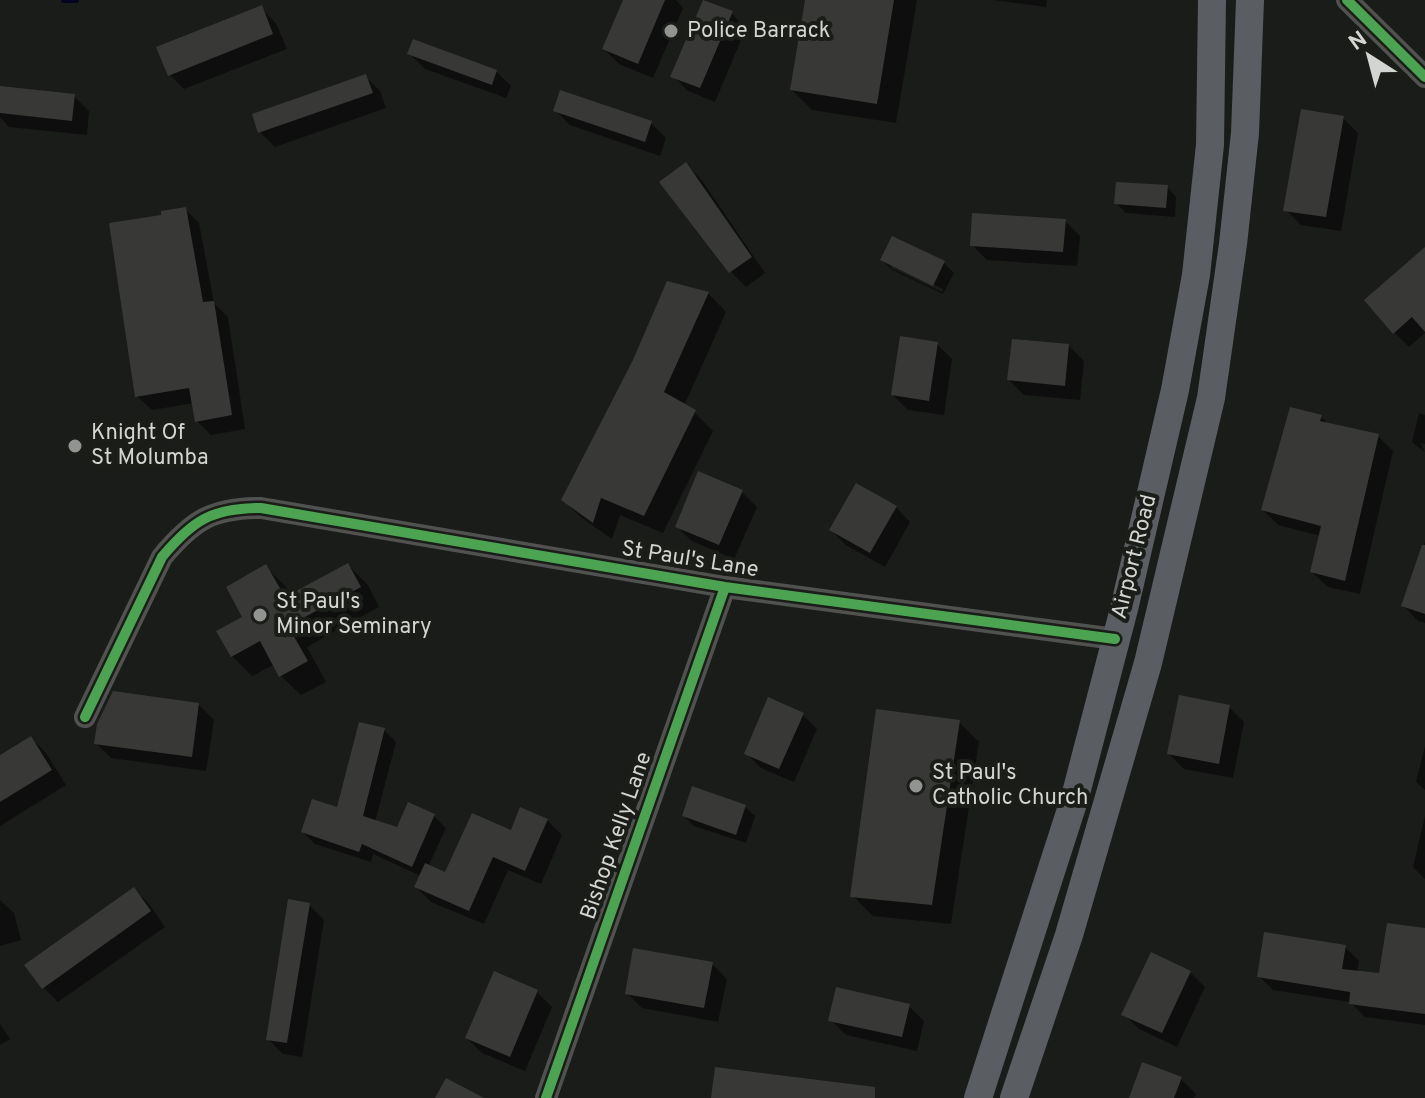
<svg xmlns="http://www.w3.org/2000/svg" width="1425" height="1098" font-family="Overpass,sans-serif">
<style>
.shadow{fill:#0007;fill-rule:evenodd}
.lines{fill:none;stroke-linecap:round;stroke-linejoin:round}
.stream{stroke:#040321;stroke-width:6}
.building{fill:#383937}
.minor{stroke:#515250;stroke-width:22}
.major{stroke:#5a5d62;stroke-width:28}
.cycleway-casing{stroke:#1a1d18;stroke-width:15}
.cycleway{stroke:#4ca352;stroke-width:10}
.poi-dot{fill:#929491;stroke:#1a1d18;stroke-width:3}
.labels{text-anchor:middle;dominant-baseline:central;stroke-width:8;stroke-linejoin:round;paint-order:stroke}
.poi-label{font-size:22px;fill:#d3d5d2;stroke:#1a1d18;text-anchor:start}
.street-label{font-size:22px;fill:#d3d5d2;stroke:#1a1d18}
</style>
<rect width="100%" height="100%" fill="#1a1c19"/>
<!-- shadow -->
<path class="shadow" d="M625,0h51l7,8 -30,70 -34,-14 -15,-15z
M807,0h110l-21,123 -84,-13 -20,-20z
M993,0h54l-1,7z
M261,8l15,15 11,26 -103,40 -15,-15z
M731,13l15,15 -31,74 -27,-11 -15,-15z
M410,54l86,17 15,15 -5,12 -81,-29z
M365,76l15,15 6,17 -111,39 -15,-15z
M0,88l74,8 15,15 -2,24 -78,-8 -9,-10z
M555,110l96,13 15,15 -6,18 -90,-31z
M1343,118l15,15 -17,98 -40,-6 -15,-15z
M686,165l15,14 64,94 -19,14 -15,-15z
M1167,187l9,10 -1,20 -49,-4 -10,-10z
M185,209l14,14 15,80 14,14 17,112 -34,6 -14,-14 -3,-18 -42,7 -15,-14 27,-179z
M1065,221l15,15 -3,30 -90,-6 -15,-15z
M1425,256v77l-16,14 -15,-15z
M882,260l62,3 10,10 -11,21 -51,-24zM891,264l52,25 -1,3 -51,-24z
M708,293l18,19 -42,94 10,6 19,19 -50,102 -43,-18 -8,24 -30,-21 -19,-18z
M937,344l15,15 -8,56 -36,-5 -15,-15z
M1069,346l15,15 -4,39 -56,-5 -15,-15z
M1419,413l6,2v29l-5,-1 5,9 -13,-10z
M1321,417l8,8 49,11 15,15 -33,143 -32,-7 -16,-15 9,-36 -43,-11 -15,-15z
M742,492l15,15 -23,52 -42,-18 -15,-14z
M896,507l14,15 -25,45 -39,-22 -15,-15z
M1425,542v81l-7,-2 -14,-15z
M348,565l20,20 11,22 -72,40 19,35 -25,13 -20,-19 -6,-12 -23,12 -20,-20 13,-39 21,-50 20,20 5,9z
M199,705l15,15 -8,51 -95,-13 -15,-15z
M1229,707l15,15 -11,56 -49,-9 -15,-15z
M802,714l15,15 -23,53 -33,-14 -15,-15z
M959,722l20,20 -28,182 -78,-8 -20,-20z
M384,730l12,12 -21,80 23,7 11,-24 25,11 12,12 -18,39 18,7 66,-42 35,-12 15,15 -21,49 -33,-14 -24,54 -53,-22 -15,-15 5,-11 -48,-22 -2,8 -56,-18 -12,-12 36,-22z
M31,738l15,15 20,32 -66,41v-68z
M1425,746v44l-9,-8z
M745,807l10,9 -9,27 -52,-17 -10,-10z
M1425,816v63l-12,-12z
M134,889l15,15 16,23 -107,75 -15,-15z
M0,900l14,13 7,27 -21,6z
M309,905l15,15 -22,137 -19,-3 -15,-15z
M1425,931v94l-60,-8 -15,-15 -77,-12 -14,-14 86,-29 14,14 -2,11 23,3z
M712,964l15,15 -9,43 -76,-14 -15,-15z
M1190,972l15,15 -28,60 -38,-18 -15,-15z
M537,992l15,15 -27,64 -43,-18 -15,-15z
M909,1006l15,15 -7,30 -71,-16 -15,-15z
M0,1024l10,15 -10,6z
M1181,1079l15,15 -2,4h-63z"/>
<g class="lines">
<!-- stream -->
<path class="stream" d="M64,0h12"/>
</g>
<!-- building -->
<path class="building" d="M623,0h42l-27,64 -36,-15z
M703,0l30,11 -33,77 -30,-11z
M805,0h89l-17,104 -87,-14z
M262,5l11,29 -105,42 -12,-29z
M413,39l84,31 -5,15 -85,-31z
M366,74l7,19 -115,40 -6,-19z
M0,86l75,8 -3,27 -72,-8z
M560,90l92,31 -7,21 -92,-31z
M1301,109l43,7 -18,101 -43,-6z
M686,162l66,95 -23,16 -70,-91z
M1116,182l52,3 -2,23 -52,-4z
M186,207l17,95 11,-1 18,114 -37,7 -6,-34 -54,9 -26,-174 52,-8v-4z
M972,213l94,6 -3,33 -93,-6z
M892,236l53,25 -12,25 -53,-26z
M1425,247v85l-13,-15 -19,17 -29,-34z
M667,281l42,11 -45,100 32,18 -52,106 -43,-18 -8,25 -32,-23 72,-140z
M900,336l38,6 -9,59 -38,-6z
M1012,339l57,5 -4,42 -58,-6z
M1290,407l32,8 -2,6 59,13 -34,147 -35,-9 11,-46 -60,-16z
M698,471l45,19 -24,55 -44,-18z
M856,483l41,23 -27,47 -41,-23z
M1422,545h3v69l-24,-8z
M348,563l13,24 -73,39 20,35 -29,16 -19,-36 -29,16 -15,-26 26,-14 -16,-30 40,-23 19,33z
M113,691l86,12 -7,54 -98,-13 3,-20z
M1179,695l51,10 -11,59 -52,-10z
M768,697l36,16 -25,56 -35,-15z
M876,709l84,11 -28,185 -82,-8z
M359,722l26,6 -22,88 34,11 11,-25 27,12 -23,53 -50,-23 -3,8 -58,-20 11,-33 25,8z
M31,736l21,34 -52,32v-47z
M692,786l54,19 -10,30 -54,-19z
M520,807l28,12 -23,52 -32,-14 -24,54 -55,-24 11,-24 20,9 27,-59 39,17z
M134,887l17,24 -109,78 -18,-24z
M288,899l22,4 -23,140 -21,-3z
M1387,923l38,5v86l-76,-10 1,-12 -93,-15 7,-45 82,13 -4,24 37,4z
M633,948l80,14 -9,46 -79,-14z
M1151,952l40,19 -29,62 -41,-18z
M494,971l44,19 -28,67 -45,-19z
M836,987l74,17 -8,33 -74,-16z
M1142,1062l40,15 -8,21h-45z
M715,1067l160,20v11h-164z
M446,1078l38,20h-49z"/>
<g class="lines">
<!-- minor -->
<path class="minor" d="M1347,0l78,77
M85,717l77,-160c31,-37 50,-49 99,-49l464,79 390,52
M546,1098l179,-511"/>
<!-- major -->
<path class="major" d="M978,1098l97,-301 49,-188 51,-219 21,-115 14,-130 2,-145
M1014,1098l55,-163 79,-272 63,-265 22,-154 12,-111 5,-133"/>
<defs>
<path id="cycleway" d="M1347,0l78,77
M85,717l77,-160c31,-37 50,-49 99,-49l464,79 390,52
M546,1098l179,-511"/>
</defs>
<!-- cycleway casing -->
<use href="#cycleway" class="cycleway-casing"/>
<!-- cycleway -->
<use href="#cycleway" class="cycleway"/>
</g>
<!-- markers -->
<g class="poi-dot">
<circle cx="671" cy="31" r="8"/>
<circle cx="75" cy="446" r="8"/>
<circle cx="260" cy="615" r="8"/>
<circle cx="916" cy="786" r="8"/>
</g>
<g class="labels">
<!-- poi labels -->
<g class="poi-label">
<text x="687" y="31">Police Barrack</text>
<text x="91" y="433">Knight Of<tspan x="91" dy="25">St Molumba</tspan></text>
<text x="276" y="602">St Paul's<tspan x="276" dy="25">Minor Seminary</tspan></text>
<text x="932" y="773">St Paul's<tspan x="932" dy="25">Catholic Church</tspan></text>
</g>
<!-- street labels -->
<g class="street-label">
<text transform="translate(1135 557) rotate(-76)">Airport Road</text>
<text transform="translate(690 560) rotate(9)">St Paul's Lane</text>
<text transform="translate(617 836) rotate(-71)">Bishop Kelly Lane</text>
</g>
</g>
<!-- north arrow -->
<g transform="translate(1369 56) rotate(324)" stroke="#1a1d18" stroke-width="6" paint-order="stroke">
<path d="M0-6L14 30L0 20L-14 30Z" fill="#d3d5d2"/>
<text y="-12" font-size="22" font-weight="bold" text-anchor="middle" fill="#d3d5d2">N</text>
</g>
</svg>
